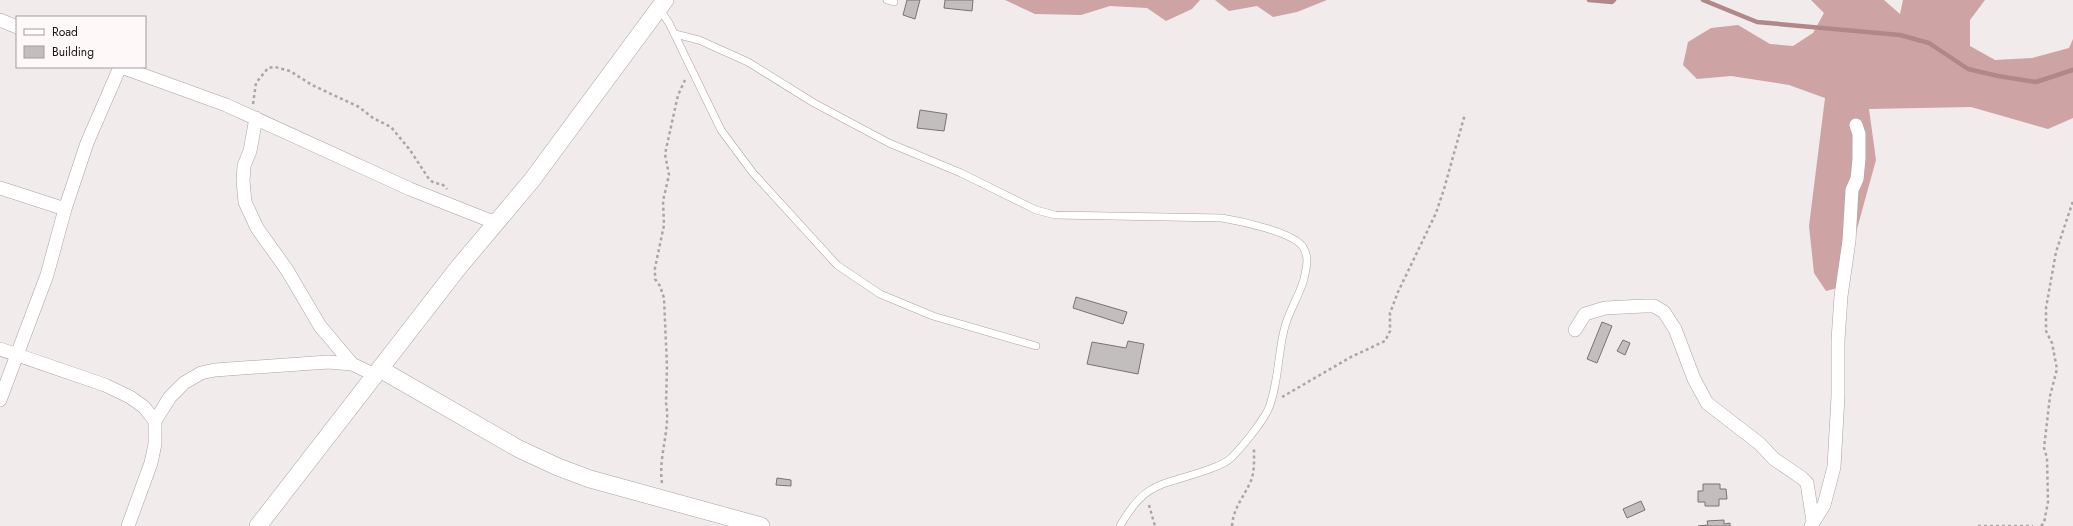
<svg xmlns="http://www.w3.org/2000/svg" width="2073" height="526" font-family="Jost,sans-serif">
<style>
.forest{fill:#cea3a3}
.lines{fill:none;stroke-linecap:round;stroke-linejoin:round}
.stream{stroke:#b18888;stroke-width:4.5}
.building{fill:#c3bebe;stroke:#797373}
.service-casing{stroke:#a9a3a3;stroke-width:8}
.minor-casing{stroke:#a9a3a3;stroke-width:14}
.tertiary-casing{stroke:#a9a3a3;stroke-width:18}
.path{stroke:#aba6a6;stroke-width:2.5;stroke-dasharray:3 3;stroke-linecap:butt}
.service{stroke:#fff;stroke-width:7}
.minor{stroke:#fff;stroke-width:13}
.tertiary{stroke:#fff;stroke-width:17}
</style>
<rect width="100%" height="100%" fill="#f1ebeb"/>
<!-- forest -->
<path class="forest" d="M1005,0h195l-8,9 -26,12 -19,-13 -37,-2 -29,9 -46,-1z
M1215,0h112l-30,12 -24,5 -16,-11 -28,5z
M1811,0h73l16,14 3,-14h82l-15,20v26l25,14 37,-2 37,-10 4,-9v79l-25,11 -77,-22 -102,2 7,51 -35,127 -15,4 -12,-18 -5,-47 16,-128 -36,-13 -58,-9 -34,3 -14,-14 5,-23 23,-14 27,-3 32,19 23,2 20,-13 11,-20z"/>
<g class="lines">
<!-- stream -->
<path class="stream" d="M1589,0l23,2 2,-2
M1703,0l54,22 143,13 29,8 39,26 30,7 38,6 37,-12"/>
</g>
<!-- building -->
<path class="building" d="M907,0h13l-5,19 -12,-4z
M945,0h28l-1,11 -28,-3z
M920,110l27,4 -3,17 -27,-3z
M1076,297l51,15 -4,12 -50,-16z
M1602,322l10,4 -15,37 -10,-4z
M1623,340l7,3 -5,12 -8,-4z
M1128,341l16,3 -6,30 -51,-10 5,-22 34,6z
M777,478l14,2v6l-15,-1z
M1703,484h17v5h6l1,10h-8v7h-14v-4h-7v-11h5z
M1641,501l4,9 -18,8 -4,-9z
M1724,520v4l6,-1v3h-32l10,-1 -1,-4z"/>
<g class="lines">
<defs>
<path id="service" d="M887,0l7,2
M659,8l10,15 52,107 32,43 84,92 43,29 53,22 103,30
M675,34l24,6 49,22 66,41 75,40 72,30 75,37 19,5 167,3c18,3 71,14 81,29 7,11 3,21 1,32 -5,18 -16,33 -20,51 -6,24 -6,57 -16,80 -8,15 -25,36 -37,48 -6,6 -16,9 -24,12 -45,16 -61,10 -87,56"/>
<path id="minor" d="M0,20l17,7
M121,67l105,38 184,84 86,34
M256,118l-6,33 -6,15 -1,15 2,21 12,26 30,42 33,56 32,38
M0,188l65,21
M1575,330l10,-16 20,-6 39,-2h10l10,6 11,17 19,50 13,24 53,41 14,15 28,19 5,5 6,38
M0,349l105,36 25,12 14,10 11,14
M0,400l47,-125 18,-66 22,-66 33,-76
M128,526l23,-63 4,-19v-23l15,-24 14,-14 17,-10 14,-3 113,-8 24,2 23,11
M1811,526l13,-21 10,-38 4,-71v-56l3,-44 8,-55 3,-51 5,-11 2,-20v-25l-3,-9"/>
<path id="tertiary" d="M380,369l139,80 39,18 32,12 171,47
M258,526l200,-258 74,-88 133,-180"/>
</defs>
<!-- service casing -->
<use href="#service" class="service-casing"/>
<!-- minor casing -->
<use href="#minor" class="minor-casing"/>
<!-- tertiary casing -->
<use href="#tertiary" class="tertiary-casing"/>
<!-- path -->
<path class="path" d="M253,104l3,-21 12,-15 7,-1 15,4 22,14 47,22 14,11 18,9 19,23 19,29 5,4 8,1 5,5
M1282,397l69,-40 34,-16 5,-10v-18l8,-21 38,-79 8,-24 21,-75
M662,483c-4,-27 9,-54 4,-80l1,-36 -3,-69 -4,-12 -5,-7v-11l9,-43 -1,-24 6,-26 -4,-21 13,-59 7,-15
M1149,505l6,21
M1232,526c1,-17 11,-28 18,-43 5,-11 4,-23 4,-35
M1978,526h55
M2041,526l3,-3 4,-21 -1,-44 -3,-10 6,-52 7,-27 -5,-26 -6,-12v-23l10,-56 17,-51"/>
<!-- service -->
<use href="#service" class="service"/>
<!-- minor -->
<use href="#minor" class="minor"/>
<!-- tertiary -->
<use href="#tertiary" class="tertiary"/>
</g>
<!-- legend -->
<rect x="16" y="16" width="130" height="52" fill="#fef8f8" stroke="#a29d9d"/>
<rect x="24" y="29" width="20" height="6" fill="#ffffff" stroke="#a29d9d"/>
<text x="52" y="36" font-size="12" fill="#171515">Road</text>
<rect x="24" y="46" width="20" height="12" fill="#c3bebe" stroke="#a29d9d"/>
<text x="52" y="56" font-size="12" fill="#171515">Building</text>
</svg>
